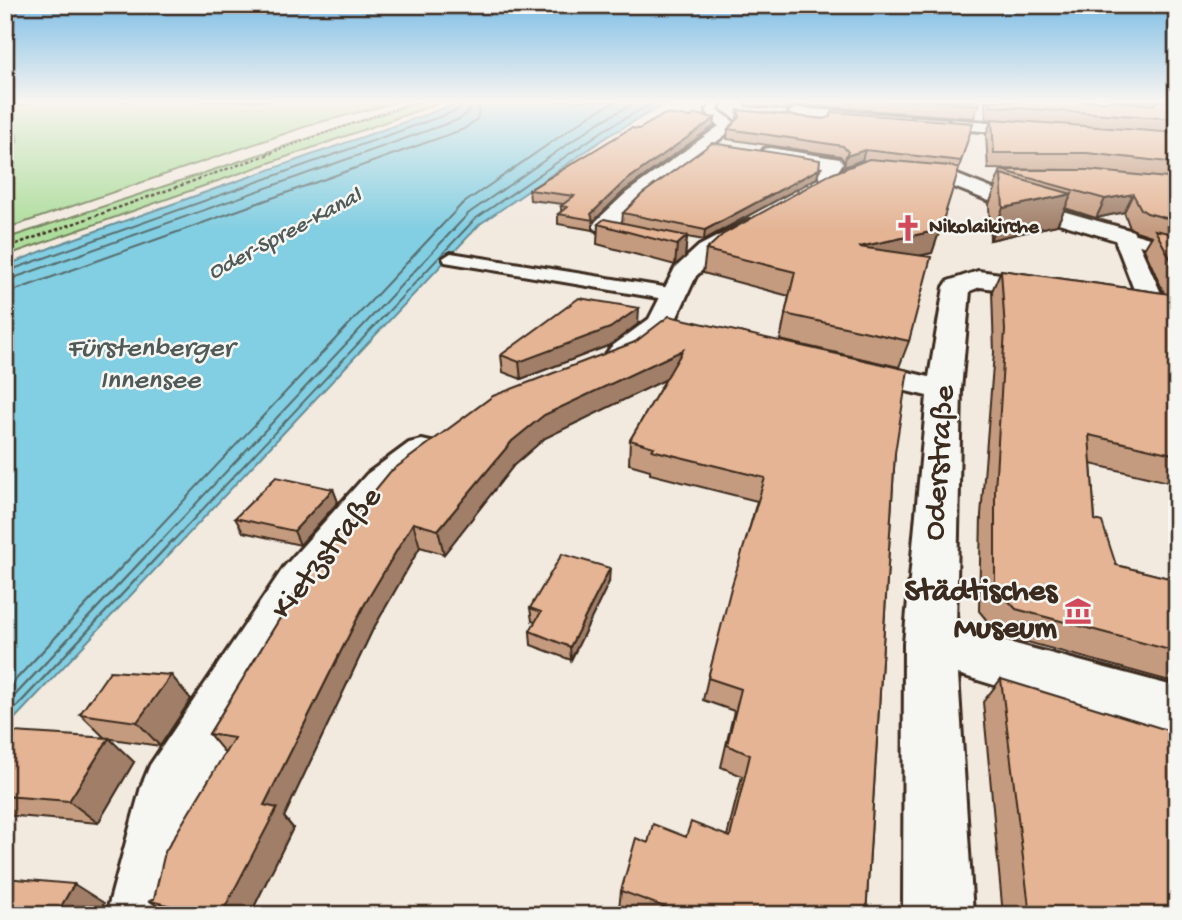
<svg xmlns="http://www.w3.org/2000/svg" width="1182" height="920" font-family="'Gochi Hand',sans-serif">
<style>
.green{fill:#addd9c;stroke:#74845d;stroke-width:2}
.water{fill:#82cee2;stroke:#668c94;stroke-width:2}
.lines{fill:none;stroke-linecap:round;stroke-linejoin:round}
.shore-far1{stroke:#576c6c;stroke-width:2}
.shore{stroke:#576c6c;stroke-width:2.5}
.service-casing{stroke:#3b2a1e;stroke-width:6}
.minor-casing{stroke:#3b2a1e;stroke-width:6}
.path-far1{stroke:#3b2a1e;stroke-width:2;stroke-dasharray:2.5 2;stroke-linecap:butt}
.path{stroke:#3b2a1e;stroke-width:2.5;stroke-dasharray:3.5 2.5;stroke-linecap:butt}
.service{fill:#f6f6f2;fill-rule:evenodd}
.minor{fill:#f6f6f2;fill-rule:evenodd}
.wall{fill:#c49b7f;stroke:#3b2a1e;stroke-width:2}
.shaded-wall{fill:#a07e68;stroke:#3b2a1e;stroke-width:2}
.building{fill:#e4b494;stroke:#3b2a1e;stroke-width:2}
.labels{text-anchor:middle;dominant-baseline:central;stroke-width:5;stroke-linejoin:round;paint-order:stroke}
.far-poi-label{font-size:21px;font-weight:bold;fill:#3b2a1e;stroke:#f6f6f2;text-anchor:start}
.far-water-label{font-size:23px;font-style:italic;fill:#505b59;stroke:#f6f6f2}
.water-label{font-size:28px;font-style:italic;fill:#505b59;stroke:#f6f6f2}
.near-street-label{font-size:32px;fill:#3b2a1e;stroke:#f6f6f2}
.near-poi-label{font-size:32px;font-weight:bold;fill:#3b2a1e;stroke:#f6f6f2;text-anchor:end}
</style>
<rect width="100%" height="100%" fill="#f2e9df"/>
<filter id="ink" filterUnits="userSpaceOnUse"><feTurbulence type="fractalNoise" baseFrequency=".0143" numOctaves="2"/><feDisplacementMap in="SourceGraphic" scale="14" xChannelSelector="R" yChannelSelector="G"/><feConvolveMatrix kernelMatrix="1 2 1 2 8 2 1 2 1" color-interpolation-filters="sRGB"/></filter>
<g filter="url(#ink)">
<!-- green -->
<path class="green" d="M39,101h363l-89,23 -308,105v-70l13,-18 -2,-9 -11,-1v-22z
M421,101h24l-440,155v-17z"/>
<!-- water -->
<path class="water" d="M464,101h206l-62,35 -128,88 -475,505v-463l60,-24z"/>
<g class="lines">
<!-- shore-far1 -->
<path class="shore-far1" d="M5,272l451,-161 5,-4 1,-6
M5,281l455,-162 9,-8 2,-10
M5,291l11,-1 448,-161 13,-10 4,-18
M145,542l316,-337 131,-91 24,-13
M160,542l309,-329 129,-90 40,-22
M172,542l303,-323 129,-89 52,-29"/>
<!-- shore -->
<path class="shore" d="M5,691l142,-151
M5,706l156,-166
M5,719l168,-179"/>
<defs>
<path id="service" d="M712,101h10l-6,11 -3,1 -5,-3z
M1125,231l52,15v10l-58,-17 -2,-3 2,-3z
M451,253l225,36 9,6 -9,6 -231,-39 -2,-4z"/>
<path id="minor" d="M713,106l21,16 3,3 -3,3 -94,74 -23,23 39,10 4,5 -4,5c-17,4 -52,-3 -63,-19l3,-5 30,-28 93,-67 -6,-4 -7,-12z
M796,108l246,18 8,5 -8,5 -251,-21 -2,-3z
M770,148l70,11 3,4 -7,11 5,7 -3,4h-14l-6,-11 5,-7 -59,-10 -3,-4 3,-4z
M903,167l52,7 58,23 120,34 32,71 -4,6 -10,2 -10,-2 -26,-68 -116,-35 -55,-22 -48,-6 -2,-4z
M749,220l8,2 3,5 -3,5 -40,24 -21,20 -25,54 -38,31 -11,2 -11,-2 -5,-7 5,-7 38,-28 26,-51 24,-22z
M978,271l70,9 9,2 4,6 -4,6 -9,2 -68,-9 -10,4 -9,99 -5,238 221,59v54l-219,-67 15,241h-70l1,-272 23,-247 -84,-20 -5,-7 5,-7 11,-3 75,18 15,-90 4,-6z
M422,440l13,3 6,9 -6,9 -40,33 -77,99 -117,203 -25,119h-70l35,-128 9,-22 134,-198 83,-93 42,-31z"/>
</defs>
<!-- service casing -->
<use href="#service" class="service-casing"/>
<!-- minor casing -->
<use href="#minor" class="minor-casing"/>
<!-- path-far1 -->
<path class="path-far1" d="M267,154l149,-53"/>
<!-- path -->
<path class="path" d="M5,248l267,-95"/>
<!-- service -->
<use href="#service" class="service"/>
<!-- minor -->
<use href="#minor" class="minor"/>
</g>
<!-- wall -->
<path class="wall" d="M746,101h234l-6,17 -178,-13 -8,5 -42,-4z
M985,101h192v383l-86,-20 4,56 21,45 61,15v103l-179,-49 -19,-23 2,-96 13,-162 -2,-62 9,-21 163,23 -20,-44 8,-13 -16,-5 -6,-3 -6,-16 -28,6 -31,-10 -8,17 -67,15 -1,-36 7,-17h-2l7,-17h80l-93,-1 -2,-35 6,-14 -6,-1z
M738,110l86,9 149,4 -41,130 -12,2 -11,86 -10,26 -119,-27 9,-44 -86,-23 3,-23 159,-89 -3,-1 -18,7 1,-5 -5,-6 -113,-17 1,-10 9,-9z
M691,117l24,1 -1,8 -90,65 -31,31v8l-35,-6v-10l3,-2v-6l2,-2 -33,-4 -1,-10 110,-61z
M817,178l-113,62 -17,-3 -2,20 -10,8 -78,-21 1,-20 24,-1 1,-10z
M638,324l-28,21 -89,34 -18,-7 -2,-17z
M635,342l260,111 -29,462h-228l-19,-7 2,-17 27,-48 38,-6 41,-1 15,-60 -21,-9 13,-56 -31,-11 5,-22 49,-177 -107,-27v-4l-21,-6 1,-24 36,-61 -121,59 -31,27 -70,89 -24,-7 -48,84 -88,186 9,11 -43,87h-79l-21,-14 4,-2 71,-146 -16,-19 100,-163z
M333,489l5,13 -38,43 -57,-13 -8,-14z
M609,582l-38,78 -40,-15 -1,-14 5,-9 -3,-1 -2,-13z
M1001,679l176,236h-174l-20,-213z
M191,699l-31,47 -55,-8 -25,-24z
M5,742l129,20 -36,61 -93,-8z"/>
<!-- shaded-wall -->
<path class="shaded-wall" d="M790,101h7l-1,4 -8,5z
M715,118l-1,8 -90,65 -31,31 -2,-8 33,-32z
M865,150l-3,10 -18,7 2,-11z
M819,169l-2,9 -113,62 1,-10z
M1072,194l-15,31 -67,15 13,-32z
M1133,194l-9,18 -28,6 9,-19z
M940,230l-8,23 -79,17 6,-23z
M687,236l-2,21 -10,8 2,-20z
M639,308l-1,16 -28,21 -89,34 -2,-17z
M683,350l-2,22 -136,66 -31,27 -70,89 -6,-24 74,-89 32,-26z
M333,489l5,13 -38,43 -6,-14z
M413,523l7,24 -48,84 -88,186 9,11 -43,87h-29l43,-110 99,-198z
M610,568l-1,14 -38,78 -1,-13z
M171,675l20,24 -31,47 -23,-24z
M109,738l25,24 -36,61 -29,-22z
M74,884l30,19 -6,12h-42z"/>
<!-- building -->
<path class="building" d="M928,101h52l-1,4z
M991,101h121l41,4 5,-4h19v18l-186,-13z
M738,110l86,9 6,-2 2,-5 141,11 -12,38 -96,-11 -19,6 2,-4 -5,-6 -115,-17 12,-12z
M665,114l26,3 4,-3 20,4 -91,64 -33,32 2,6 -35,-6 9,-7 -6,-1 13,-10 -45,-6 102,-62 8,1z
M992,119l185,14v30l-90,-10h-93z
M712,143l108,17 -1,9 -114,61 -82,-17 19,-19z
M869,159l81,7 9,3 -19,61 -81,17 72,10 -22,84 -124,-27 10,-42 -89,-22 16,-15 107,-60z
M1001,170h86l90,9v42l-30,-8 -6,-4 -8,-15 -28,5z
M1001,174l71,20 -69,14z
M604,219l83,17 -10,9 -79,-21z
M1155,230l22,5v36z
M1001,270l176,25v160l-88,-20 6,85 7,2 14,43 61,15v72l-161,-43 -21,-23v-96l10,-160z
M579,298l60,10 -29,20 -91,34 -18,-7z
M669,316l239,54 -13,83 -29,462h-180l-65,-24 15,-53 12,5 5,-19 33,13 5,-15 39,15 20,-82 -23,-10 14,-56 -33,-11 23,-90 34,-110 -113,-28 2,-3 -24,-7 53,-90 -139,65 -32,26 -74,89 -25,-7 -50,84 -99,198 13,3 -56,107h-46l5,-7 -30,-7 4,-2 11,-47 69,-114 -25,-4 100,-163 81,-99 103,-76 142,-54z
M276,477l57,12 -39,42 -59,-13z
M562,554l48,14 -40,79 -40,-16 11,-19 -11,-4z
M110,671l61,4 -34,47 -57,-8z
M1001,679l176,54v182h-147z
M13,732l96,6 -40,63 -64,-5v-54z
M5,878l69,6 -18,31h-51z"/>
</g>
<!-- sky -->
<linearGradient id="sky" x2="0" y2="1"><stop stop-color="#7fbee6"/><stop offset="0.44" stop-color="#f9f5f1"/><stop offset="1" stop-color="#f9f5f1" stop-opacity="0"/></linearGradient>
<rect width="1182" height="230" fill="url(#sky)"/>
<!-- icons -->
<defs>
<symbol id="church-bare" viewBox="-9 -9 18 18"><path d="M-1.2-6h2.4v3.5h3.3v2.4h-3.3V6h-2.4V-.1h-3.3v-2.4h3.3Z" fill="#d1495b" stroke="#f6f6f2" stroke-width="2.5" paint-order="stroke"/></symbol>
<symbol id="museum-bare" viewBox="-9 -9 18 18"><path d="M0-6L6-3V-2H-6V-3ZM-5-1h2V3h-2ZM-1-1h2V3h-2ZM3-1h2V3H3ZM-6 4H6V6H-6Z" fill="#d1495b" stroke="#f6f6f2" stroke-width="2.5" paint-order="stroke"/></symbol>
</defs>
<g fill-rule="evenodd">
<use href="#church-bare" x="889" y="209" width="38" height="38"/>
<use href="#museum-bare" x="1059" y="592" width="38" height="38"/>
</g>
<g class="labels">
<!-- far-poi labels -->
<g class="far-poi-label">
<text x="929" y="228">Nikolaikirche</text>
</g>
<!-- far-water labels -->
<g class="far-water-label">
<text transform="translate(285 235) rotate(-28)">Oder-Spree-Kanal</text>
</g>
<!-- water labels -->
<g class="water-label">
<text x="150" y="349">Fürstenberger<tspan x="150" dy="32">Innensee</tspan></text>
</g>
<!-- near-street labels -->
<g class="near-street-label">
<text transform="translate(941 463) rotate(-86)">Oderstraße</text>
<text transform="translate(328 554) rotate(-52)">Kietzstraße</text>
</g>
<!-- near-poi labels -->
<g class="near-poi-label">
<text x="1057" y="593">Städtisches<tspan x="1057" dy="37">Museum</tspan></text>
</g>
</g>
<!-- margin -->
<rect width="1182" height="920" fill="none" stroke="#f6f6f2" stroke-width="28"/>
<rect x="14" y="14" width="1154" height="892" fill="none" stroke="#3b2a1e" stroke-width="2.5" filter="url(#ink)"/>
</svg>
